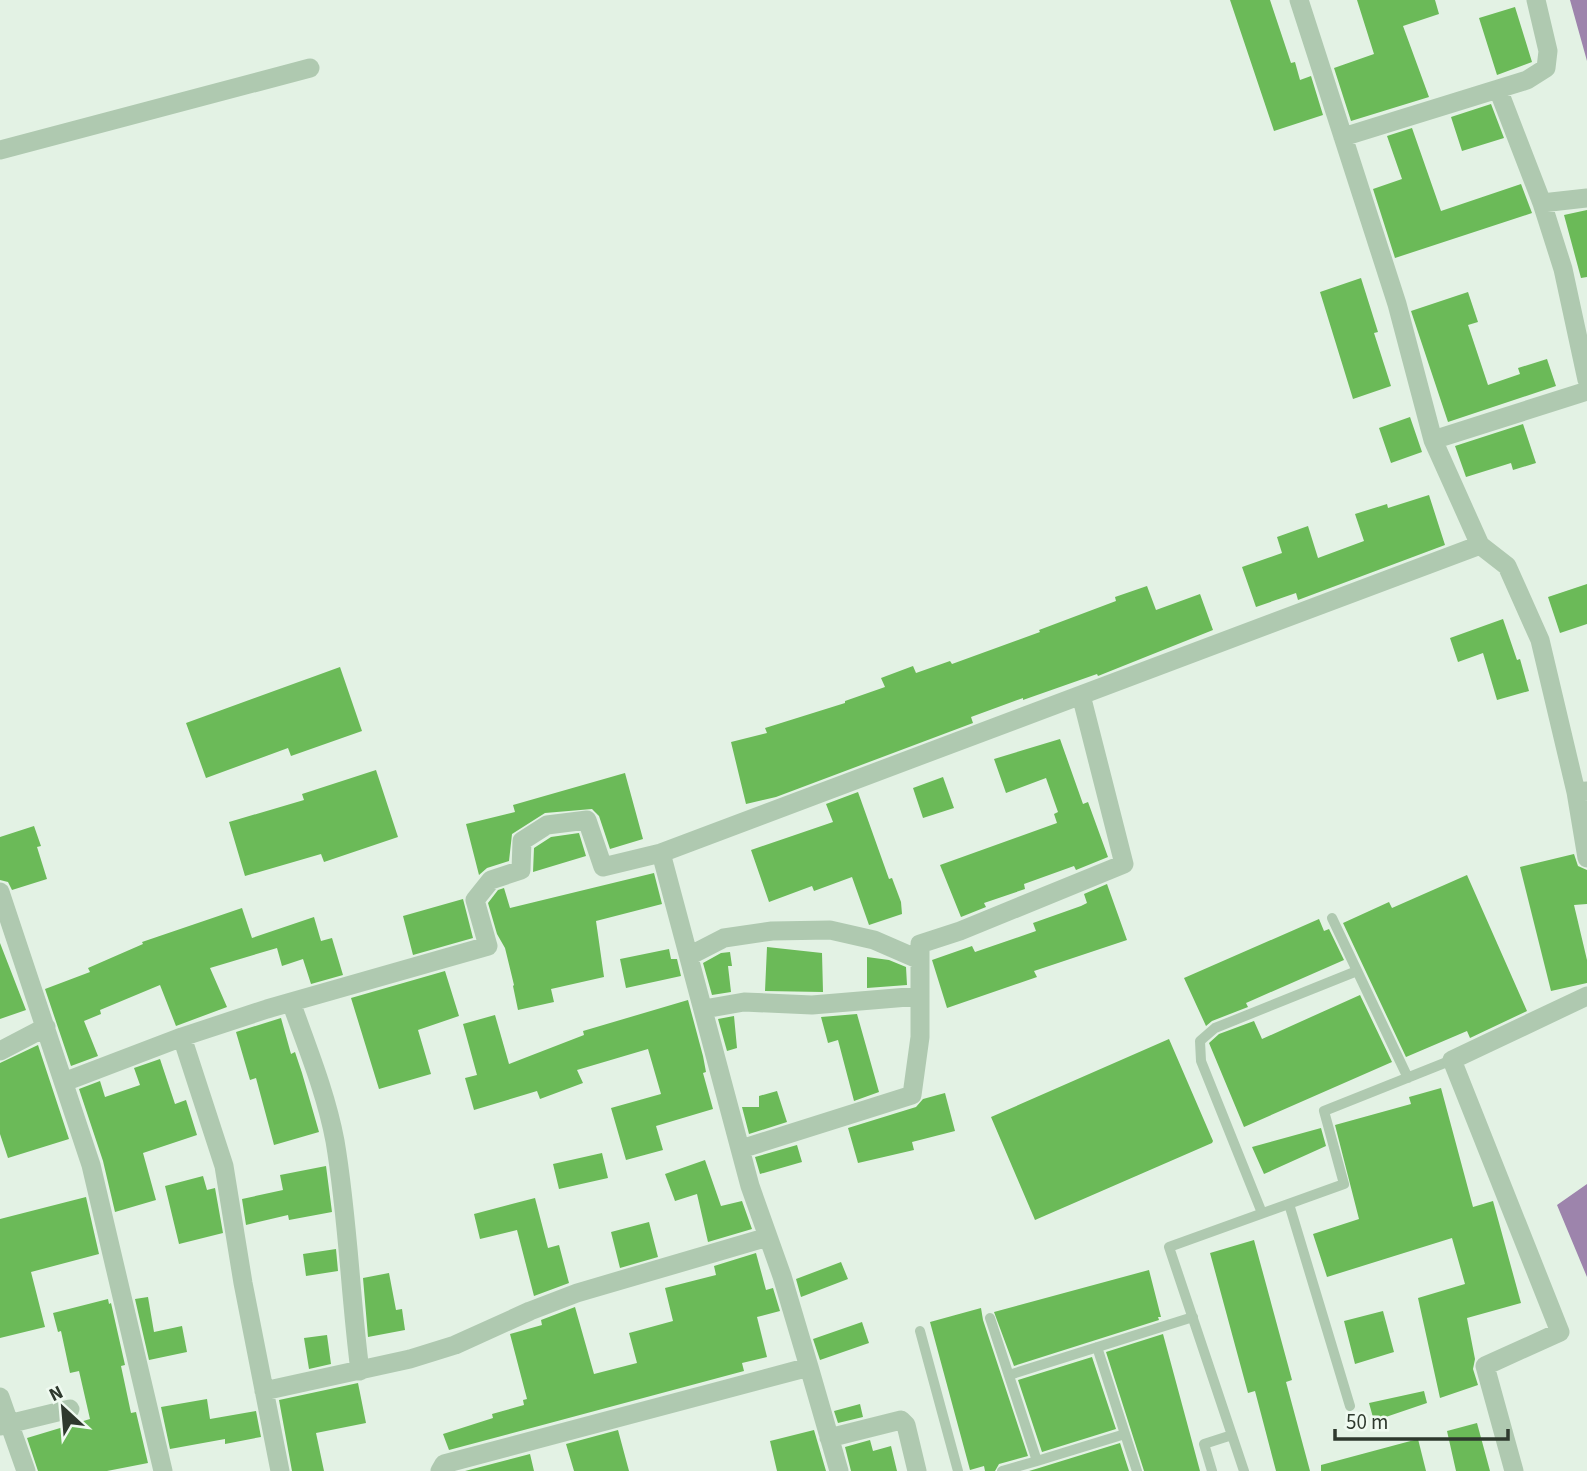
<svg xmlns="http://www.w3.org/2000/svg" width="1587" height="1471" font-family="'Source Sans 3',sans-serif">
<style>
.water{fill:#9d84ac}
.building{fill:#6bba58}
.lines{fill:none;stroke-linecap:round;stroke-linejoin:round}
.service{stroke:#afc9b0;stroke-width:10}
.minor{stroke:#afc9b0;stroke-width:19}
</style>
<rect width="100%" height="100%" fill="#e3f2e4"/>
<!-- water -->
<path class="water" d="M1570,0h17v61z
M1587,1184v93l-30,-72z"/>
<!-- building -->
<path class="building" d="M1230,0h40l21,63 4,-1 5,18 11,-4 12,39 -49,16z
M1357,0h78l4,14 -36,12 26,71 -78,24 -17,-53 40,-14z
M1515,7l17,55 -35,13 -18,-57z
M1491,104l13,34 -42,13 -11,-34z
M1412,128l29,83 80,-27 11,29 -137,45 -22,-69 29,-10 -15,-43z
M1587,210v67l-6,1 -17,-63z
M1361,278l17,54 -4,1 17,53 -38,13 -33,-107z
M1468,292l10,30 -10,3 20,60 32,-11 -2,-6 29,-9 9,27 -108,36 -37,-111z
M1410,417l12,35 -31,11 -12,-35z
M1523,424l13,39 -23,7 -2,-7 -45,14 -11,-31z
M1429,495l16,50 -147,55 -2,-7 -40,14 -14,-40 40,-14 -5,-16 31,-11 10,32 46,-17 -9,-27 32,-10 1,4z
M1587,584v40l-27,9 -12,-36z
M1147,586l9,24 44,-16 13,36 -115,46 -1,-2 -74,26v-2l-52,19 2,6 -197,74 -30,7 -15,-62 36,-9 -2,-5 80,-25v-2l40,-14 -4,-9 32,-12 3,7 34,-12 2,3 88,-32 -1,-2 77,-29 -1,-4z
M1503,619l14,41 3,-1 9,32 -32,9 -14,-47 -25,9 -8,-24z
M340,667l22,64 -71,25 -3,-8 -82,30 -20,-55z
M1060,739l23,65 5,-2 20,55 -32,13 -2,-4 -50,18 1,5 -41,14 2,4 -25,10 -21,-52 117,-42 -3,-9 4,-2 -12,-34 -40,15 -12,-34z
M376,770l22,67 -74,25 -3,-8 -76,22 -16,-54 75,-22 -2,-6z
M625,773l18,66 -33,10 -11,-33 -7,-7 -47,4 -33,21 -3,27 -22,7 -8,7 -13,-51 49,-12 -2,-7z
M943,777l11,31 -31,10 -10,-30z
M858,792l31,87 3,-1 9,24 1,12 -33,11 -17,-48 -38,14 -2,-5 -43,16 -18,-52 82,-28 -7,-18z
M34,826l7,20 -4,1 10,32 -35,11 -4,-8 -8,-2v-43z
M579,833l7,23 -53,16 1,-24 17,-11z
M1574,854l4,12 9,4v34l-13,1 13,55v23l-36,8 -31,-124z
M654,873l8,31 -66,17 8,56 -53,12 3,13 -36,8 -5,-24 1,-1 -9,-37 -8,-14 -9,-31 10,-13 6,-2 6,20z
M1467,875l60,136 -57,27 -3,-7 -61,26 -63,-134 46,-21 3,6z
M1107,884l20,56 -93,31 3,6 -90,31 -15,-48 40,-14 3,6 61,-21 -3,-8 48,-17 6,-3 -3,-9z
M463,899l10,39 -60,17 -10,-39z
M242,908l10,30 62,-21 7,24 11,-3 11,37 -32,9 -8,-25 -21,7 -5,-18 -67,20 17,39 -51,19 -16,-41 -60,25 1,4 -17,7 14,35 -27,10 -26,-77 45,-17 -2,-4 55,-24 -1,-2z
M1319,919l5,12 5,-2 15,31 -98,43 2,4 -36,14 -6,5 -22,-48z
M0,943l26,67 -26,9z
M767,947l55,6 1,39 -58,-1z
M669,949l2,10h6l4,17 -55,12 -6,-29z
M730,952l2,14h-4l3,26 -19,3 -9,-32 18,-10z
M867,957l22,3 17,7 1,18 -40,3z
M445,971l14,45 -41,14 13,44 -52,15 -28,-91z
M1360,995l32,67 -148,65 -35,-84 10,-9 35,-13 8,18z
M688,1000l15,56 3,16 -3,1 10,36 -57,17 7,24 -37,10 -15,-52 50,-14 -13,-45 -71,21 6,13 -43,16 -3,-8 -63,19 -9,-32 12,-3 -14,-51 32,-9 14,49 75,-29 -1,-4z
M857,1014l22,78 -25,9 -16,-61 -10,3 -7,-26z
M734,1016l3,32 -10,3 -9,-32z
M281,1018l10,36 4,-2 7,21 17,59 -45,13 -18,-67 -6,2 -14,-48z
M1169,1039l44,102 -1,2 -177,77 -44,-103z
M38,1045l31,94 -61,19 -8,-24v-71z
M160,1059l15,45 11,-4 11,35 -54,18 13,47 -41,12 -12,-51 -24,-72 21,-8 5,16 35,-12 -6,-17z
M1441,1088l32,119 20,-6 28,102 -54,15 8,41 -2,10 5,16 -38,13 -22,-100 47,-14 -13,-46 -125,39 -14,-43 46,-15 -24,-94 76,-21 -2,-7z
M777,1091l10,31 -38,12 -7,-27h17v-11z
M945,1093l10,38 -43,11 2,8 -56,13 -10,-35 68,-21 7,-8z
M1321,1128l5,18 -62,28 -12,-27z
M797,1145l5,17 -42,12 -5,-17z
M602,1153l6,25 -49,11 -6,-25z
M705,1160l16,46 21,-5 10,28 -44,13 -11,-48 -22,7 -10,-27z
M326,1166l6,46 -43,8 -1,-5 -42,10 -4,-26 41,-9 -3,-15z
M203,1176l4,14 8,-2 8,45 -44,11 -14,-58z
M86,1197l13,57 -68,18 14,55 -45,11v-119z
M535,1198l13,50 11,-3 10,38 -35,13 -17,-66 -37,9 -6,-25z
M649,1222l9,35 -38,11 -9,-36z
M1254,1240l38,140 -6,2 24,89h-34l-21,-80 -7,2 -38,-140z
M336,1249l2,22 -32,5 -3,-22z
M756,1253l10,37 7,-2 7,23 -23,6 10,40 -25,6 2,8 -295,79 -6,-16 50,-16 -1,-4 32,-9 -1,-5 4,-1 -17,-65 32,-9 -1,-5 34,-13 19,67 43,-11 -8,-30 44,-12 -8,-33 51,-13 -2,-9z
M841,1262l7,17 -47,18 -5,-18z
M1149,1270l12,47h-3l1,3 -145,46 -20,-54z
M389,1273l7,37 6,-1 3,21 -37,7 -5,-59z
M148,1297l6,35 28,-6 5,26 -38,8 -14,-61z
M108,1299l1,5 2,-1 14,62 -4,1 10,47 5,-1 12,51 -41,8h-69l-11,-33 63,-19 -11,-48 -9,2 -9,-42 -3,1 -5,-19z
M981,1308l2,12 45,136 -29,8 -4,7h-10l-1,-5 -14,4 -40,-148z
M1383,1311l11,41 -39,12 -11,-43z
M862,1322l7,21 -49,17 -7,-21z
M1163,1334l37,137h-56l-38,-119z
M327,1335l4,29 -22,5 -5,-31z
M1092,1357l24,72 -74,23 -24,-72z
M358,1383l8,40 -50,10 8,38h-32l-13,-71z
M1424,1391l3,12 -53,18 -5,-18z
M207,1399l3,20 46,-8 5,26 -36,7v-5l-55,10 -9,-42z
M860,1404l3,13 -25,6 -4,-12z
M1477,1423l13,48h-34l-9,-40z
M618,1430l11,41h-55l-8,-27z
M814,1430l12,41h-49l-7,-30z
M1418,1439l8,32h-105v-6z
M870,1440l3,11 18,-5 6,25h-46l-6,-24z
M1120,1443l9,28h-100l10,-3z
M530,1454l4,17h-69z"/>
<g class="lines">
<!-- service -->
<path class="service" d="M1332,918l76,160
M1289,1204l61,202
M1262,1213l-61,-152 -1,-20 15,-13 142,-57
M990,1318l47,143 -35,10
M920,1331l38,140
M1097,1347l40,124
M1009,1375l184,-58
M1037,1461l88,-27
M1212,1471l-8,-27 28,-9
M1244,1471l-75,-224 175,-63 -20,-73 128,-51"/>
<!-- minor -->
<path class="minor" d="M1299,0l98,304 36,136 47,105 27,21 33,74 36,152 11,-1
M1536,0l12,51 -2,17 -19,12 -29,9 44,114 21,66 24,111
M1343,137l155,-48
M0,150l310,-82
M1542,203l45,-5
M1433,440l154,-49
M1576,792l11,66
M0,892l91,273 72,306
M689,956l35,-18 48,-7 58,-1 44,10 46,20
M291,1002c16,45 35,91 44,139 13,76 15,153 25,230
M704,1009l40,-7 68,3 108,-9
M182,1037l42,129 19,117 37,188
M0,1051l46,-24
M64,1082l118,-45 85,-28 221,-63 -13,-46 16,-20 30,-10 1,-29 25,-16 40,-5 16,47 58,-14
M741,1149l171,-54 8,-58v-93l40,-13 164,-67 -43,-169
M809,1367l30,104
M264,1391l146,-32 45,-14 75,-34 47,-18 191,-56
M0,1397l26,74
M0,1426l70,-17
M829,1438l72,-18 5,5 11,46
M440,1471l4,-7 365,-97 -27,-91 -32,-90 -89,-333 819,-308
M1514,1471l-29,-105 75,-34 -108,-272 135,-64"/>
</g>
<!-- north arrow -->
<g transform="translate(63 1408) rotate(334)" stroke="#effaf0" stroke-width="5" paint-order="stroke">
<path d="M0-5L12 26L0 18L-12 26Z" fill="#2e392d"/>
<text y="-10" font-size="19" font-weight="bold" text-anchor="middle" fill="#2e392d">N</text>
</g>
<!-- scale -->
<path d="M1335 1429v10h173v-10" fill="none" stroke="#2e392d" stroke-width="3.5"/>
<text x="1346" y="1429" font-size="21" fill="#2e392d" stroke="#effaf0" stroke-width="5" paint-order="stroke">50 m</text>
</svg>
